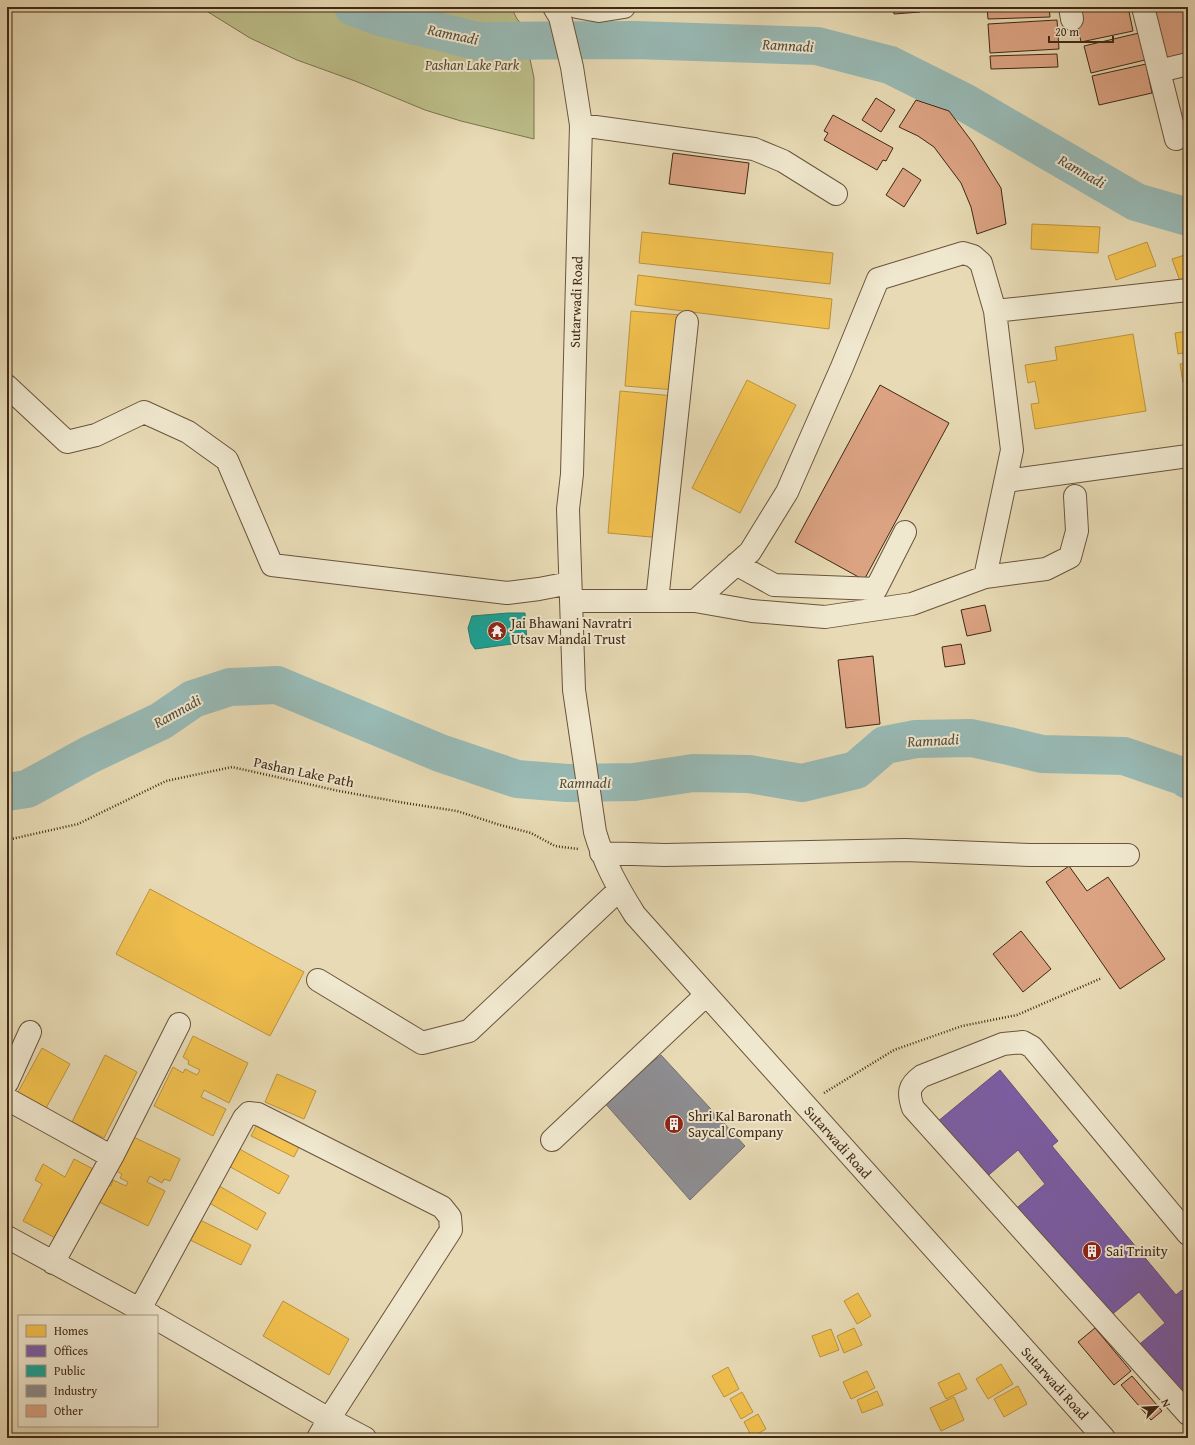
<svg xmlns="http://www.w3.org/2000/svg" width="1195" height="1445" font-family="'Gentium Book Plus',serif">
<style>
.green{fill:#bcbe89;stroke:#7e734e}
.homes{fill:#f2c14e;stroke:#bd933d}
.offices{fill:#7b5ea7;stroke:#694e7b}
.public{fill:#17a398;stroke:#237e70}
.industry{fill:#8d8d92;stroke:#766f6c}
.lines{fill:none;stroke-linecap:round;stroke-linejoin:round}
.river{stroke:#98b9b4;stroke-width:38}
.building{fill:#dca383;stroke:#402814}
.minor-casing{stroke:#6a543c;stroke-width:24}
.path{stroke:#402814;stroke-width:2.5;stroke-dasharray:1 2;stroke-linecap:butt}
.minor{stroke:#efe7ce;stroke-width:22}
.labels{text-anchor:middle;dominant-baseline:central;stroke-width:4;stroke-linejoin:round;paint-order:stroke}
.park-label{font-size:14px;font-style:italic;fill:#59462b;stroke:#efe7ce}
.street-label{font-size:14px;fill:#402814;stroke:#efe7ce}
.poi-label{font-size:14px;fill:#402814;stroke:#efe7ce;text-anchor:start}
.water-label{font-size:15px;font-style:italic;fill:#564c3c;stroke:#efe7ce}
</style>
<rect width="100%" height="100%" fill="#e7dab4"/>
<filter id="stains"><feTurbulence type="fractalNoise" baseFrequency=".005" numOctaves="4"/><feColorMatrix values="0 0 0 0 .2 0 0 0 0 .09 0 0 0 0 .02 0 0 0 .5 -.17"/></filter>
<radialGradient id="worn" r=".72"><stop offset=".6" stop-color="#630" stop-opacity="0"/><stop offset="1" stop-color="#630" stop-opacity=".3"/></radialGradient>
<!-- green -->
<path class="green" d="M200,7h311l6,12 6,7 11,52v61l-73,-18 -36,-11 -70,-29 -58,-21 -47,-22z"/>
<!-- homes -->
<path class="homes" d="M1032,224l68,3 -2,26 -67,-4z
M642,232l191,21 -3,31 -191,-21z
M1147,242l9,24 -40,14 -8,-24z
M1188,254v24l-8,3 -8,-22z
M638,275l194,24 -3,30 -194,-24z
M631,311l50,4 -5,75 -51,-4z
M1188,331v21l-10,2 -3,-21z
M1133,334l13,77 -111,18 -4,-25 8,-1 -4,-22 -7,2 -3,-18 32,-5 -2,-13z
M1188,363v19l-5,1 -3,-19z
M747,380l49,25 -56,108 -48,-25z
M620,391l54,5 -12,142 -54,-5z
M150,889l154,83 -34,64 -154,-82z
M193,1036l55,27 -19,40 -25,-13 -3,7 25,12 -13,27 -59,-30 19,-39 10,6 2,-4 12,6 3,-5 -12,-6 1,-3 -6,-4z
M42,1048l28,16 -25,46 -28,-16z
M105,1055l32,17 -33,66 -32,-16z
M277,1074l39,17 -12,28 -39,-17z
M259,1120l43,21 -8,16 -43,-21z
M127,1134l53,25 -10,22 -6,-2 -2,4 -12,-7 -3,6 18,9 -17,35 -53,-26 9,-18 7,4 2,-6 13,6 2,-4 -8,-4 2,-4 -12,-6z
M234,1146l55,30 -10,18 -54,-30z
M74,1159l23,12 -36,70 -38,-20 19,-37 -7,-4 8,-16 22,13z
M214,1183l52,30 -9,17 -53,-30z
M198,1219l53,26 -10,20 -53,-26z
M858,1293l13,23 -14,8 -13,-23z
M283,1301l66,38 -20,36 -66,-39z
M854,1328l8,17 -18,8 -7,-17z
M831,1329l8,21 -19,7 -8,-21z
M1001,1364l12,20 -25,15 -12,-20z
M728,1367l11,22 -15,8 -12,-21z
M867,1371l8,17 -24,11 -8,-17z
M959,1373l8,16 -21,10 -8,-16z
M1018,1386l9,18 -23,13 -10,-18z
M877,1391l6,14 -21,8 -5,-13z
M742,1392l11,20 -12,7 -11,-20z
M954,1397l10,23 -23,11 -11,-23z
M758,1414l8,15 -14,8 -8,-15z"/>
<!-- offices -->
<path class="offices" d="M1000,1070l58,71 -6,5 124,149 6,-5 6,8v102l-59,-47 36,-30 -26,-31 -36,30 -91,-110 33,-28 -27,-34 -34,29 -47,-57z"/>
<!-- public -->
<path class="public" d="M508,613h17l2,29 -52,7 -4,-6 -3,-15 4,-12z"/>
<!-- industry -->
<path class="industry" d="M661,1055l84,91 -55,54 -87,-99z"/>
<g class="lines">
<!-- river -->
<path class="river" d="M353,7l27,10 97,24 157,-1 183,6 73,19 74,37 172,100 52,15
M7,792l20,-3 62,-34 72,-34 32,-22 37,-12 47,-2 96,40 67,28 77,26 50,4 67,-1 59,-9 56,1 53,9 54,-13 29,-25 31,-6 55,-1 38,8 33,8 82,2 58,20 6,4"/>
</g>
<!-- building -->
<path class="building" d="M893,7h27v5l-26,2z
M987,7h62l1,10 -62,2z
M1101,7h27l5,24 -52,11 -6,-30z
M1149,7h39v48l-25,6z
M1057,20l2,29 -69,4 -2,-29z
M1139,33l6,27 -54,13 -7,-27z
M1057,54l1,13 -67,2 -1,-13z
M1146,64l6,29 -53,12 -7,-29z
M876,98l19,12 -14,22 -19,-12z
M916,100l33,11 24,32 28,45 5,36 -29,10 -6,-27 -10,-24 -27,-36 -16,-11 -19,-9z
M833,115l60,33 -7,13 -3,-1 -6,10 -53,-30 4,-7 -4,-2z
M673,153l76,10 -4,31 -76,-10z
M903,168l18,12 -17,27 -18,-12z
M880,385l69,38 -85,157 -69,-38z
M985,605l6,26 -24,5 -6,-26z
M961,644l4,20 -20,3 -3,-20z
M873,656l7,68 -34,4 -8,-68z
M1069,866l18,25 21,-14 57,82 -45,30 -74,-107z
M1021,931l30,38 -28,23 -30,-38z
M1095,1328l36,43 -17,14 -36,-43z
M1132,1376l30,35 -11,9 -30,-35z"/>
<g class="lines">
<defs>
<path id="minor" d="M554,7l6,10 12,50 9,58 -9,349 -4,35 6,181 21,142c9,31 23,56 40,83l469,523
M577,7l22,4 25,-4
M1070,7l2,12
M1143,7l16,64 29,-7
M1159,71l17,68
M581,125l173,24 29,12 53,33
M995,311l193,-21
M7,386l60,56 29,-7 48,-23 44,20 39,28 45,105 235,28 32,-4 31,-6
M1006,481l182,-25
M736,564l38,21 102,4 29,-57
M571,601h124l57,10 73,6 87,-13 73,-27 61,-8 24,-12 7,-26 -2,-35
M657,601l30,-279
M695,601l55,-49 37,-60 55,-125 36,-88 85,-26 10,3 8,7 14,48 17,139 -27,127
M601,853l64,2 240,-5 125,5h98
M318,980l104,63 47,-12 150,-141
M7,1083l23,-51
M7,1099l105,58
M552,1140l154,-145
M1188,1234l-156,-187 -9,-5 -20,2 -81,32c-14,10 -14,17 -9,32l275,306
M7,1237l145,79
M53,1263l59,-106 67,-133
M140,1309l104,-191 5,-5 9,1 184,93 8,10 1,13 -122,189 -11,19
M157,1319l172,100 36,19"/>
</defs>
<!-- minor casing -->
<use href="#minor" class="minor-casing"/>
<!-- path -->
<path class="path" d="M7,840l71,-16 88,-43 66,-14 107,24 66,12 52,8 43,14 31,8 24,13 23,3
M824,1093l70,-43 68,-24 55,-11 85,-37"/>
<!-- minor -->
<use href="#minor" class="minor"/>
</g>
<!-- icons -->
<defs>
<symbol id="temple-disc" viewBox="-11 -11 22 22"><circle r="9.5" fill="#8f2418" stroke="#efe7ce"/><path d="M0-6L5-2H3V0L6.5 2.5H4V6H1.5V3h-3V6H-4V2.5H-6.5L-3 0V-2H-5Z" fill="#fff"/></symbol>
<symbol id="building-disc" viewBox="-11 -11 22 22"><circle r="9.5" fill="#8f2418" stroke="#efe7ce"/><path d="M-4-6H4V6H1V3H-1V6H-4ZM-2.5-4.3h1.7v1.8h-1.7ZM.8-4.3h1.7v1.8H.8ZM-2.5-1h1.7V.8h-1.7ZM.8-1h1.7V.8H.8Z" fill="#fff"/></symbol>
</defs>
<g fill-rule="evenodd">
<use href="#temple-disc" x="486" y="620" width="22" height="22"/>
<use href="#building-disc" x="663" y="1113" width="22" height="22"/>
<use href="#building-disc" x="1081" y="1240" width="22" height="22"/>
</g>
<g class="labels">
<!-- park labels -->
<g class="park-label">
<text x="472" y="65">Pashan Lake Park</text>
</g>
<!-- street labels -->
<g class="street-label">
<text transform="translate(576 302) rotate(-88)">Sutarwadi Road</text>
<text transform="translate(304 772) rotate(12)">Pashan Lake Path</text>
<text transform="translate(838 1142) rotate(48)">Sutarwadi Road</text>
<text transform="translate(1055 1383) rotate(48)">Sutarwadi Road</text>
</g>
<!-- poi labels -->
<g class="poi-label">
<text x="511" y="623">Jai Bhawani Navratri<tspan x="511" dy="16">Utsav Mandal Trust</tspan></text>
<text x="688" y="1116">Shri Kal Baronath<tspan x="688" dy="16">Saycal Company</tspan></text>
<text x="1106" y="1251">Sai Trinity</text>
</g>
<!-- water labels -->
<g class="water-label">
<text transform="translate(453 34) rotate(12)">Ramnadi</text>
<text transform="translate(788 45) rotate(3)">Ramnadi</text>
<text transform="translate(1082 171) rotate(30)">Ramnadi</text>
<text transform="translate(177 711) rotate(-29)">Ramnadi</text>
<text transform="translate(933 740) rotate(-3)">Ramnadi</text>
<text x="585" y="782">Ramnadi</text>
</g>
</g>
<!-- margin -->
<rect width="1195" height="1445" fill="none" stroke="#e7dab4" stroke-width="24"/>
<rect x="8" y="8" width="1179" height="1429" fill="none" stroke="#402814" stroke-width="2"/>
<rect x="12" y="12" width="1171" height="1421" fill="none" stroke="#402814"/>
<!-- legend -->
<rect x="18" y="1315" width="140" height="112" fill="#efe7ce" stroke="#a99b84"/>
<rect x="26" y="1325" width="20" height="12" fill="#f2c14e" stroke="#a99b84"/>
<text x="54" y="1335" font-size="12" fill="#402814">Homes</text>
<rect x="26" y="1345" width="20" height="12" fill="#7b5ea7" stroke="#a99b84"/>
<text x="54" y="1355" font-size="12" fill="#402814">Offices</text>
<rect x="26" y="1365" width="20" height="12" fill="#17a398" stroke="#a99b84"/>
<text x="54" y="1375" font-size="12" fill="#402814">Public</text>
<rect x="26" y="1385" width="20" height="12" fill="#8d8d92" stroke="#a99b84"/>
<text x="54" y="1395" font-size="12" fill="#402814">Industry</text>
<rect x="26" y="1405" width="20" height="12" fill="#dca383" stroke="#a99b84"/>
<text x="54" y="1415" font-size="12" fill="#402814">Other</text>
<!-- north arrow -->
<g transform="translate(1157 1407) rotate(66)" stroke="#efe7ce" stroke-width="3" paint-order="stroke">
<path d="M0-3L7 15L0 10L-7 15Z" fill="#402814"/>
<text y="-6" font-size="11" font-weight="bold" text-anchor="middle" fill="#402814">N</text>
</g>
<!-- scale -->
<path d="M1049 36v6h64v-6" fill="none" stroke="#402814" stroke-width="2"/>
<text x="1055" y="36" font-size="12" fill="#402814" stroke="#efe7ce" stroke-width="3" paint-order="stroke">20 m</text>
<rect width="100%" height="100%" filter="url(#stains)"/>
<rect width="100%" height="100%" fill="url(#worn)"/>
</svg>
